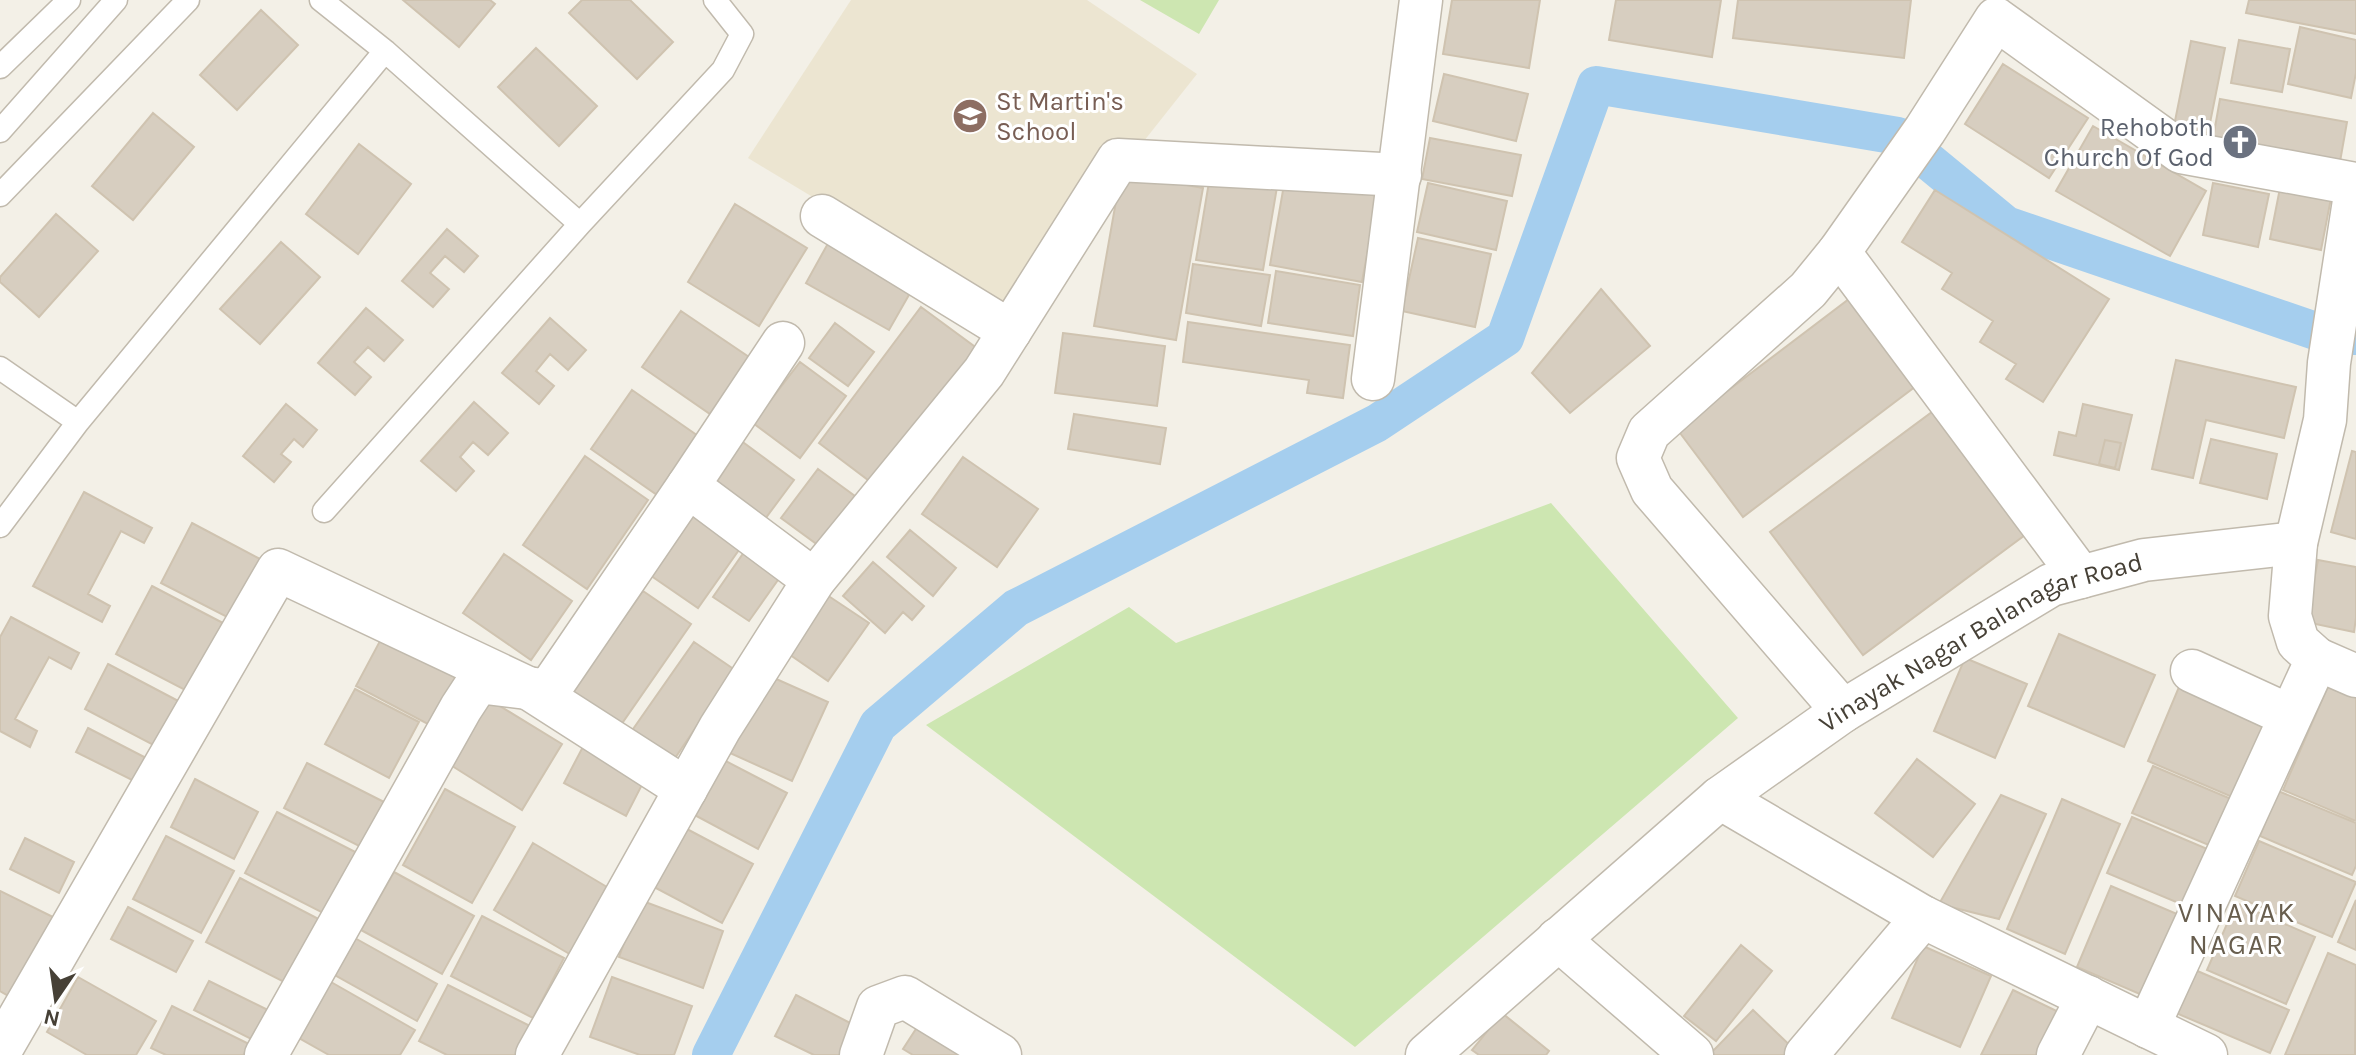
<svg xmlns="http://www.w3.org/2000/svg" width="2356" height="1055" font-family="Karla,sans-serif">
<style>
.education{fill:#ece5d1}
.green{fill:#cde6b1}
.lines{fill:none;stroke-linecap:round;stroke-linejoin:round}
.canal{stroke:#a5ceee;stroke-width:38}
.building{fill:#d7cec0;stroke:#cfc3b0;stroke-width:2}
.service-casing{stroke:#c1baad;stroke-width:25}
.minor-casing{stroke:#c1baad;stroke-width:45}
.service{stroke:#fff;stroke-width:22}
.minor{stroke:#fff;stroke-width:42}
.labels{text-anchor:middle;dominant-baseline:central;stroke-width:6;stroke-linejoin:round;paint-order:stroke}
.education-label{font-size:26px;fill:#785e54;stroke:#fff;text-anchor:start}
.worship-label{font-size:26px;fill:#5b616d;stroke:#fff;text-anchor:end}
.street-label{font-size:26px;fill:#464036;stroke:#fff}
.neighbourhood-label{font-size:28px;letter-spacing:2px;fill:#685e4e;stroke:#fff}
</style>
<rect width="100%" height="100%" fill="#f3f0e7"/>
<!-- education -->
<path class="education" d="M851,0h236l110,74 -190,240 -259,-156z"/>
<!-- green -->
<path class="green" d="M1140,0h79l-20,34z
M1551,503l187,215 -383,329 -429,-322 203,-118 47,36z"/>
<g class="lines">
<!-- canal -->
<path class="canal" d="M711,1055l167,-330 138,-117 361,-185 128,-85 91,-253 302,51 108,89 324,111h26"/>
</g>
<!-- building -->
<path class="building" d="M403,0h87l5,4 -36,43z
M582,0h48l43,42 -36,37 -68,-66z
M1452,0h88l-11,68 -86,-14z
M1616,0h105l-9,57 -103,-17z
M1738,0h173l-7,58 -171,-20z
M2249,0h107v34l-110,-21z
M261,10l37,35 -61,65 -37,-35z
M2300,27l56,13v33l-5,25 -63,-14z
M2239,40l51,9 -8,43 -51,-9z
M2191,41l34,7 -17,85 -34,-7z
M536,48l61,58 -38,40 -61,-59z
M2003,64l85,54 -39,60 -84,-54z
M1444,74l84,20 -12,47 -83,-20z
M2220,99l127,23 -9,51 -127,-23z
M153,113l41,34 -61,73 -41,-34z
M2093,126l113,65 -36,65 -114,-65z
M1430,138l91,17 -9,41 -90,-17z
M359,144l52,40 -53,70 -52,-40z
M1121,173l82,15 -27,152 -82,-14z
M1210,176l67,11 -14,83 -67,-10z
M2282,178l51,10 -12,62 -51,-11z
M1285,179l93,16 -16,87 -92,-17z
M1428,183l79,18 -11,49 -79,-18z
M2213,183l56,11 -11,53 -55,-12z
M1935,190l174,109 -66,103 -37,-23 10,-15 -36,-22 13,-21 -51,-32 10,-16 -50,-31z
M735,204l72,44 -48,78 -71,-44z
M56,214l42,37 -59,66 -39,-35v-5z
M447,229l31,27 -14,16 -19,-16 -15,17 19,16 -16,18 -31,-26z
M831,238l83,48 -25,44 -83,-47z
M1418,238l73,16 -16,73 -73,-16z
M281,242l39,35 -60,67 -40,-35z
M1193,264l77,11 -9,51 -75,-13z
M1276,271l84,14 -7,51 -85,-13z
M1601,289l49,57 -80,67 -38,-40z
M1853,296l67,87 -177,134 -66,-88z
M921,307l57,42 -102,137 -57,-43z
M366,308l37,32 -19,21 -16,-14 -14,15 17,15 -16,18 -37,-32z
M681,311l68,46 -39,57 -68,-47z
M550,318l36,32 -18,20 -18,-16 -14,17 18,15 -15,18 -37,-31z
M1188,322l162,23 -7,53 -36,-5 2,-13 -126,-18z
M835,323l39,29 -26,34 -39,-28z
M1063,333l102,13 -8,60 -102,-13z
M2176,360l120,27 -12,51 -78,-18 -13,58 -41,-9z
M800,362l46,34 -46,62 -47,-35z
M632,390l69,48 -41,59 -69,-48z
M474,402l34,31 -20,22 -15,-13 -13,15 14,14 -18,20 -35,-30z
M286,404l31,26 -14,17 -9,-8 -13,15 10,8 -17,20 -31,-26z
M2083,404l49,11 -13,55 -65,-15 5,-23 17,4z
M1932,412l93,123 -162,120 -93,-123z
M1074,414l92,14 -6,36 -92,-15z
M736,437l58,43 -29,39 -58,-44z
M2211,439l66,15 -10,45 -67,-16z
M2105,440l16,3 -6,25 -16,-4z
M2352,451l4,1v87l-25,-7z
M585,456l63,44 -61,89 -64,-44z
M963,457l75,52 -41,58 -75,-53z
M818,469l41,30 -37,49 -41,-30z
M84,492l68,36 -8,15 -23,-12 -33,63 22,12 -8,16 -69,-36z
M689,512l52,35 -43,61 -51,-35z
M192,523l70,37 -31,59 -70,-36z
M910,530l46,38 -23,28 -46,-39z
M749,545l36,25 -36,51 -36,-24z
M504,554l68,47 -41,59 -68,-47z
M2318,560l38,7v51l-2,14 -48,-10z
M873,562l51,44 -12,14 -9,-8 -18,21 -42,-37z
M152,586l71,37 -36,68 -71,-37z
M643,591l48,33 -75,108 -49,-33z
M824,593l45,30 -41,58 -45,-31z
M11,617l68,36 -8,16 -22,-12 -34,62 22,12 -7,16 -30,-16v-94z
M388,626l85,44 -32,61 -85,-45z
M2059,634l96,41 -31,72 -96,-41z
M694,642l41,28 -62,91 -42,-29z
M1965,658l62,26 -32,74 -61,-27z
M108,664l76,40 -23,45 -76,-40z
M765,674l63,28 -36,79 -62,-28z
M2184,675l97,41 -37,86 -96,-41z
M2332,677l24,10v134l-73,-31z
M355,689l64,33 -30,56 -64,-34z
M490,700l72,44 -40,66 -73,-46z
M88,728l62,32 -12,23 -62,-31z
M586,741l62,32 -22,43 -62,-33z
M718,757l69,36 -29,56 -69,-37z
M1917,759l58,45 -42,53 -58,-44z
M307,763l85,43 -23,45 -85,-43z
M2153,766l90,38 -20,47 -91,-38z
M195,779l63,33 -24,47 -63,-32z
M445,789l70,38 -43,76 -69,-38z
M2278,791l78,32v43l-4,9 -92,-39z
M2001,795l45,19 -47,105 -60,-15z
M2062,799l58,25 -55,130 -58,-25z
M277,812l88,45 -32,61 -88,-45z
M2132,817l80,34 -24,56 -81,-34z
M685,828l68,36 -31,59 -68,-36z
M166,836l68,35 -33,62 -68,-34z
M25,838l49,24 -15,31 -49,-24z
M2259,841l97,41 -24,55 -97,-41z
M533,843l79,47 -39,66 -79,-46z
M394,872l80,44 -32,58 -81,-44z
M240,878l90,47 -34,63 -90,-46z
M2111,886l66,28 -35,81 -65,-28z
M0,891l53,26 -41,81 -12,-7z
M640,900l83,31 -20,57 -84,-31z
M2356,900v50l-18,-8z
M2236,903l79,34 -29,67 -79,-34z
M128,907l65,34 -17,31 -65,-33z
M482,916l82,42 -31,60 -82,-42z
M353,937l84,47 -20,37 -84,-47z
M1741,945l31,26 -56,70 -32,-25z
M1923,946l68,30 -31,71 -68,-29z
M2328,953l28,12 -1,90h-70z
M2195,970l94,40 -19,43 -94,-40z
M78,977l78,44 -20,34h-49l-40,-23z
M612,977l80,29 -18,49h-34l-50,-18z
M209,981l65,32 -15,30 -65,-33z
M331,982l84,48 -15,25h-71l-30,-17z
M448,985l84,42 -15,28h-70l-28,-14z
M2013,990l56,27 -19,38h-69z
M796,995l60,31 -15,29h-27l-39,-19z
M172,1006l77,38 -5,11h-78l-15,-7z
M1753,1010l47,45h-91z
M1502,1013l47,38 -3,4h-67l-7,-5z
M925,1015l61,40h-73l-10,-6z"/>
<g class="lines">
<defs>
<path id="service" d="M385,51l195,173
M0,67l69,-67
M0,131l116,-131
M0,195l188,-195
M0,368l78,54
M324,511l256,-287 143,-154 19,-36 -27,-34
M0,526l78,-104 307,-371 -64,-51"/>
<g id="minor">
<path d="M822,216l188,115"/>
<path d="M1839,252l242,325"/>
<path d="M783,343l-95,143 126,94"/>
<path d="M1373,379l48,-379"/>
<path d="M2317,659l39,17"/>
<path d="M2192,671l98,45"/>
<path d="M1843,711l-191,-221 -14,-32 11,-26 159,-142 31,-38 86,-122 71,-111 185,133 175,32"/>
<path d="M1720,798l203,119 283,138"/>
<path d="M1558,939l134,116"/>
<path d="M2148,1027l169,-368 -19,-17 -8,-26 6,-73 29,-123 4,-57 27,-175"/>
<path d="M0,1051l278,-481 252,119 156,100"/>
<path d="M266,1055l195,-347 17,-26 65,8 8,-3 137,-201"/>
<path d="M537,1055l183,-327 94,-148 170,-208 134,-212 282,15"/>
<path d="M861,1055l17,-48 27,-10 95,58"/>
<path id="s1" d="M1427,1055l293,-257 123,-87 208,-126 93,-25 152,-17"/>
<path d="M1806,1055l117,-138"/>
<path d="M2058,1055l30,-58"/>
</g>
</defs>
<!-- service casing -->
<use href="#service" class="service-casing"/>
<!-- minor casing -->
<use href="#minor" class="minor-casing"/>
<!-- service -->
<use href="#service" class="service"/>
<!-- minor -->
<use href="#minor" class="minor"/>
</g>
<!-- icons -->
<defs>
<symbol id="school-disc" viewBox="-11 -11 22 22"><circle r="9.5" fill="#8d6e63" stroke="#fff"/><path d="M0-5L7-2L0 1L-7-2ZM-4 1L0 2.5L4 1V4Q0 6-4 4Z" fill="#fff"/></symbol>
<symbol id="church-disc" viewBox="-11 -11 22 22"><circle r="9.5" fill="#6b7280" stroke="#fff"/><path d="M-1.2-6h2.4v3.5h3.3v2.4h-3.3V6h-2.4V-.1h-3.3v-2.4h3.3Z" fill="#fff"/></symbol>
</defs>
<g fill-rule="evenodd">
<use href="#school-disc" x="950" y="96" width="40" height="40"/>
<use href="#church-disc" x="2220" y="122" width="40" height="40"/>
</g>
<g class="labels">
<!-- education labels -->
<g class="education-label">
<text x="996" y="101">St Martin's<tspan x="996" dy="30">School</tspan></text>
</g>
<!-- worship labels -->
<g class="worship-label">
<text x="2214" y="127">Rehoboth<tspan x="2214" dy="30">Church Of God</tspan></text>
</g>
<!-- street labels -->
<g class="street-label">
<text stroke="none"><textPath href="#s1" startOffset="696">Vinayak Nagar Balanagar Road</textPath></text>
</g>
<!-- neighbourhood labels -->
<g class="neighbourhood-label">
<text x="2237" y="912">VINAYAK<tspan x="2237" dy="32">NAGAR</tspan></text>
</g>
</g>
<!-- north arrow -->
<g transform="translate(56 999) rotate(193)" stroke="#ffffff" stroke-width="6" paint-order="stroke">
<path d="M0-6L14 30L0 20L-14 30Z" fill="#464036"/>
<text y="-12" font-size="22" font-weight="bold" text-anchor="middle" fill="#464036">N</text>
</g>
</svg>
